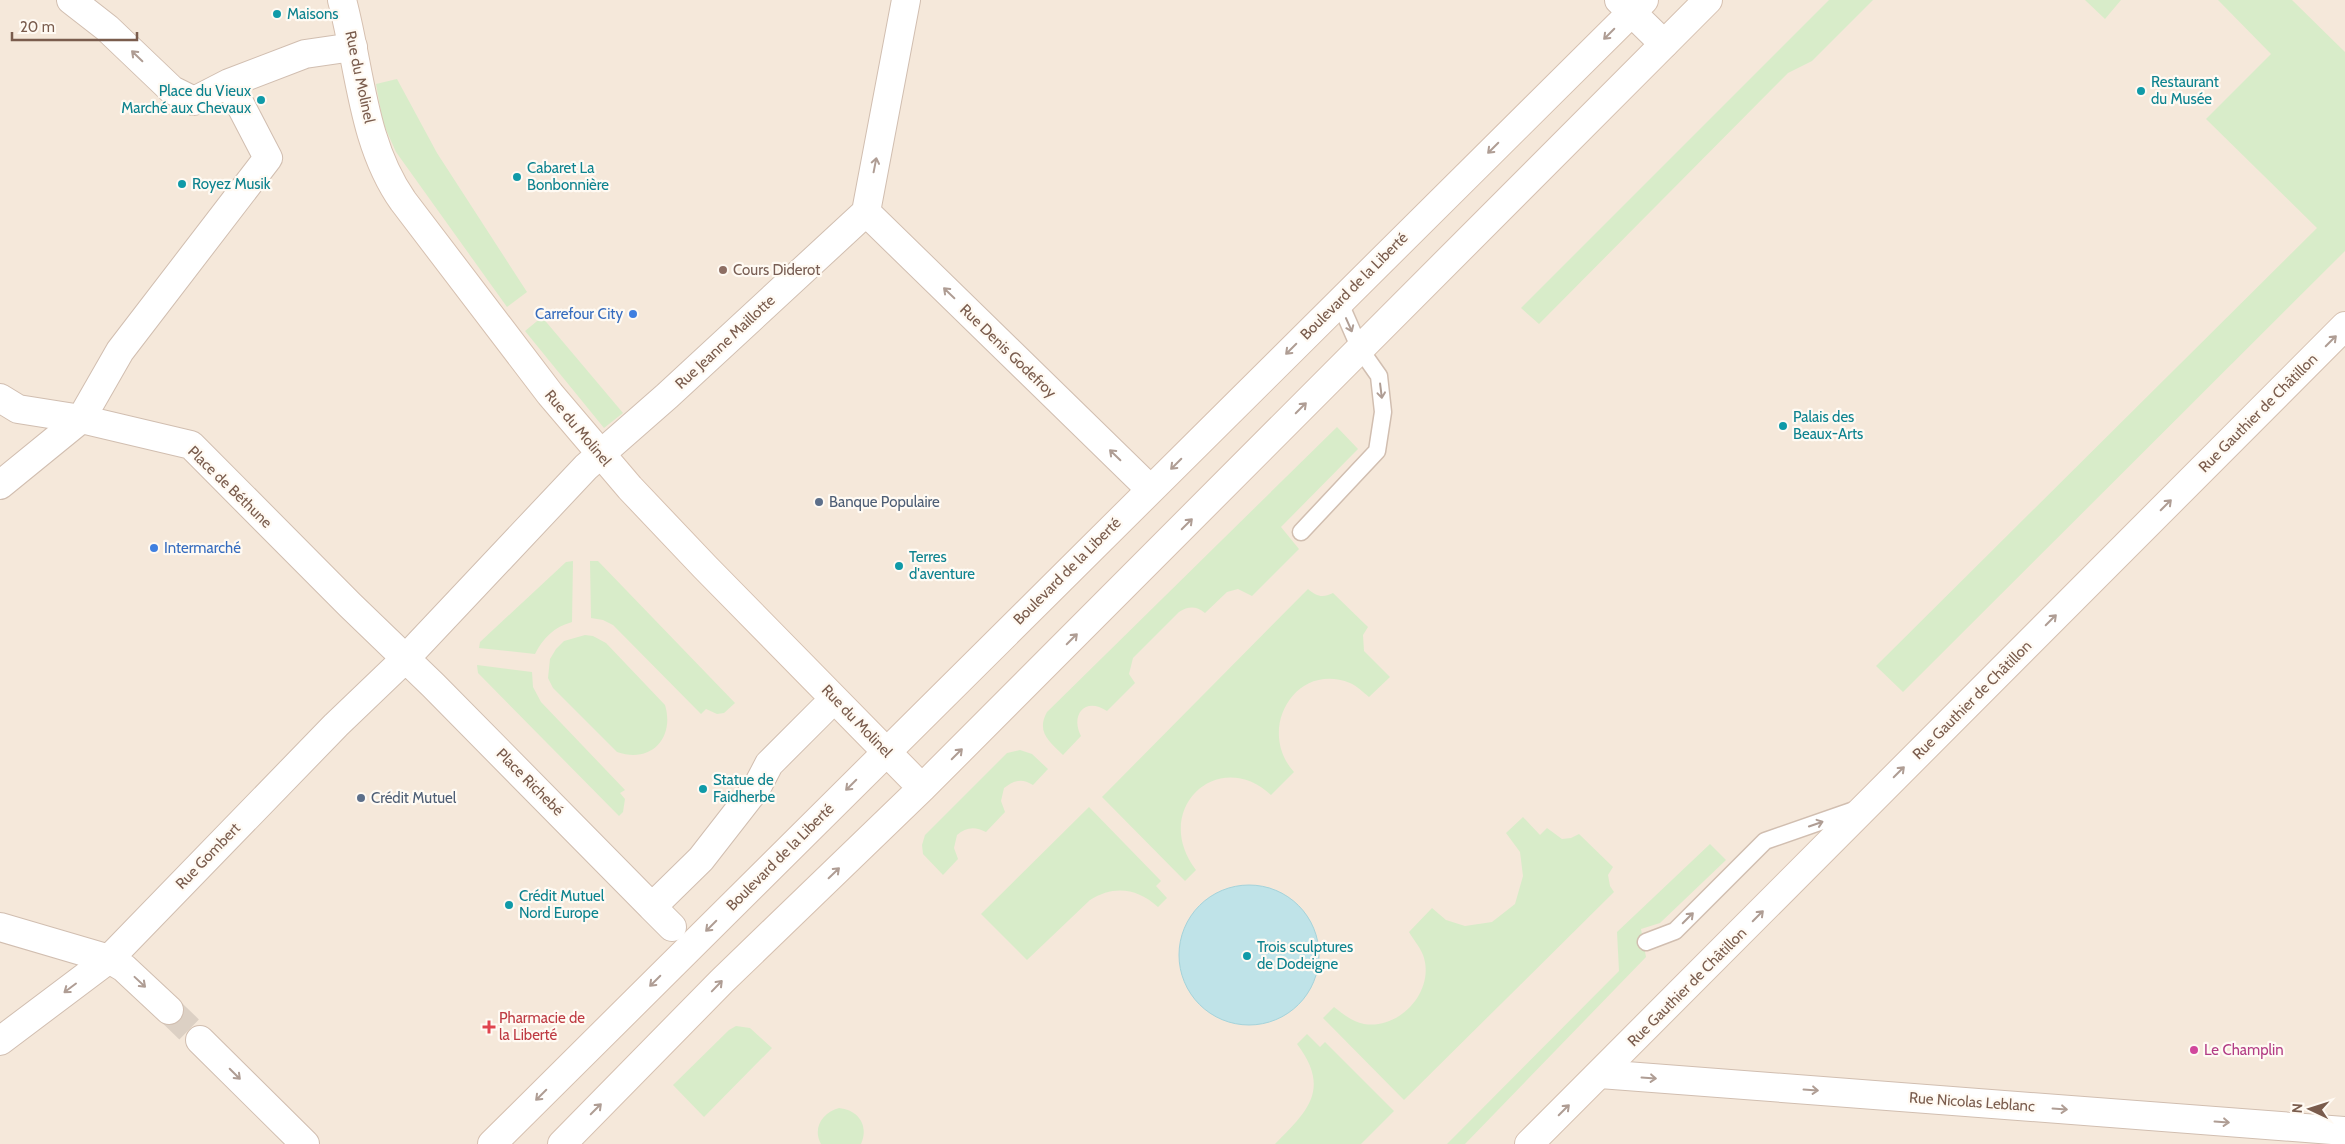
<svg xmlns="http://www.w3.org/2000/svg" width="2345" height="1144" font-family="Cabin,sans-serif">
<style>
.residential{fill:#f5e8da}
.green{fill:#d8ecc9}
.water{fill:#bfe3e8;stroke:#a5d3da}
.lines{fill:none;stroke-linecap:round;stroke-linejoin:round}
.street-tunnel{stroke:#dcd0c4;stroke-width:28;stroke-dasharray:28 14;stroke-linecap:butt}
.lane-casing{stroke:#d1beb0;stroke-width:19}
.street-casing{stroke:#d1beb0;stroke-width:30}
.secondary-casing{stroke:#d6c0b0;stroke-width:30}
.lane{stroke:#fff;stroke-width:16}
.street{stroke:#fff;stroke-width:28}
.secondary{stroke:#fff;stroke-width:28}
.oneway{stroke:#af9d94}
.culture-dot{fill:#0f9aa8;stroke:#fffaf3;stroke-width:2}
.education-dot{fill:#8d6e63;stroke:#fffaf3;stroke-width:2}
.shop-dot{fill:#3f7fe0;stroke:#fffaf3;stroke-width:2}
.service-dot{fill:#5c6f8a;stroke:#fffaf3;stroke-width:2}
.health-dot{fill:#e0444e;stroke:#fffaf3;stroke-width:2}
.hotel-dot{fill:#d1479c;stroke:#fffaf3;stroke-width:2}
.labels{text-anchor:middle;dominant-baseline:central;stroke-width:4.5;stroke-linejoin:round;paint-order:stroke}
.culture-label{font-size:15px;fill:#0d838f;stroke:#fffaf3;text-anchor:start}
.street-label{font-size:15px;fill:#7a5c4d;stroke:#fffaf3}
.education-label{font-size:15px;fill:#785e54;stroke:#fffaf3;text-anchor:start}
.shop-label{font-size:15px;fill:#366cbe;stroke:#fffaf3;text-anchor:end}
.service-label{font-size:15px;fill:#4e5e75;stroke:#fffaf3;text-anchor:start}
.health-label{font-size:15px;fill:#be3a42;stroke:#fffaf3;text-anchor:start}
.hotel-label{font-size:15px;fill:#b23c85;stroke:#fffaf3;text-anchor:start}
</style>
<rect width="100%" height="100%" fill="#fdf6ec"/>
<!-- residential -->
<path class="residential" d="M0,0h2345v1144h-2345z"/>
<!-- green -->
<path class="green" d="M1829,0h44l-61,61 -24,12 -249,251 -18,-16z
M2085,0h36l-16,19z
M2218,0h74l53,52v199l-442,441 -27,-26 441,-438 -111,-109 65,-65z
M397,79l40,74 90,139 -20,15 -111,-155 -13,-29 -7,-39z
M542,317l81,96 -19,15 -79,-97z
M1337,427l21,22 -77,78 18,22 -47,47 -14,-7 -11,3 -22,21c-9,-7 -16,-7 -26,-1l-46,46 -4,16 6,9 -28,28c-22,-15 -37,4 -26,25l-18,19c-14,-14 -27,-23 -16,-43z
M573,561l-1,61c-18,5 -29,16 -37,32l-56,-6 1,-6 86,-80z
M590,561h8l137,142 -11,10 -7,1 -11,-5 -5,5 -88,-89 -10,-5 -12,-2z
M1308,589c9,8 15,9 25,4l35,34 -5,8 1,16 26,26 -21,20c-6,-5 -12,-11 -19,-14 -55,-22 -94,47 -56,89l-23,23c-53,-49 -121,15 -75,75l-11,11 -83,-84z
M585,635l8,1 13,7 59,62c10,33 -14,59 -48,47l-64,-64 -5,-10 2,-19 6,-10 8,-8z
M477,665l55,7 1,15 8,15 84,88 -5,3 5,6 -2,13 -4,4 -141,-143z
M1020,750l12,4 16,15 -15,16c-11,-7 -19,-5 -29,3l-3,13 4,11 -19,20c-11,-6 -20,-5 -29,3l-3,13 4,11 -15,16 -20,-21 -1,-9 3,-10 82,-82z
M1089,807l72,74 -5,5 11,12 -9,9c-21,-19 -44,-22 -68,-7l-63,60 -46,-46z
M1523,817l17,18 7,-7 15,11 9,-1 8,-4 34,33 -5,8 2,11 4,6 -210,208 -81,-82 11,-11c9,7 19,15 30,17 36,6 72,-34 59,-69 -3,-8 -10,-16 -14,-23l23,-24 14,12 19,6 27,-4 23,-18 8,-28 -3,-24 -14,-19z
M1710,844l16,16 -66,63 -19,6 5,28 -181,187h-18l172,-173 -2,-39z
M736,1026l14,2 22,20 -68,69 -31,-32 56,-55z
M1307,1034l13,13 5,-5 69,69 -33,33h-86c33,-33 56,-55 22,-100z
M839,1108c20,2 30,18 22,36h-40c-9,-16 2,-32 18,-36z"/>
<!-- water -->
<path class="water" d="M1179 955a70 70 0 1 1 140 0a70 70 0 1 1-140 0Z"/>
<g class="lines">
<!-- street-tunnel -->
<path class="street-tunnel" d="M169,1010l31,30"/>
<defs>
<path id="lane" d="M1301,532l76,-81 6,-39 -4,-36 -19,-27 -21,-48
M1646,942l29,-11 90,-90 92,-32"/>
<path id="street" d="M71,0l36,28 65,62 22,11 35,-18 76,-29 48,-7
M1619,0l45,44
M866,212l284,277
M0,398l18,11 63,10 110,26 159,160 83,80 219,222 49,-48 56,-72 12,-23 54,-54
M0,485l81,-66 39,-68 148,-193 -39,-75
M652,907l20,20
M0,927l109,32 15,9 45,42
M200,1040l105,104
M0,1041l109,-82 227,-234 70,-67 180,-191 81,-71 199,-184 40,-212
M1600,1074l745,57"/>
<path id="secondary" d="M342,0c18,67 20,143 61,201l147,193 80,94 75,79 217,221
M492,1144l1152,-1144
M562,1144l160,-163 200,-193 786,-788
M1529,1144l816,-818"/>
</defs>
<!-- lane casing -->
<use href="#lane" class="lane-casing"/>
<!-- street casing -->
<use href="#street" class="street-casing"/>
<!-- secondary casing -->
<use href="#secondary" class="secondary-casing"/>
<!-- lane -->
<use href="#lane" class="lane"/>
<!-- street -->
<use href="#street" class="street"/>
<!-- secondary -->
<use href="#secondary" class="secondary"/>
</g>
<!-- one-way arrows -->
<defs><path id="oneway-shaft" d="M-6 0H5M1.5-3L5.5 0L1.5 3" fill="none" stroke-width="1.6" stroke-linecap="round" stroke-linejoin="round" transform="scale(1.25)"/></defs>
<g class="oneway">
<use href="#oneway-shaft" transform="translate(1609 34) rotate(135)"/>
<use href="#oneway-shaft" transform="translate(137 56) rotate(-136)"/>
<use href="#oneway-shaft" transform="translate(1493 148) rotate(135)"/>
<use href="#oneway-shaft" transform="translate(875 165) rotate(-79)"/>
<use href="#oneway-shaft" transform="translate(949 293) rotate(-136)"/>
<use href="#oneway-shaft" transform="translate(1349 325) rotate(66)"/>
<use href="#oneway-shaft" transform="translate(2331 341) rotate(-45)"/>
<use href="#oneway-shaft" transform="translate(1291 349) rotate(135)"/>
<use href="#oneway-shaft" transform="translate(1381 391) rotate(83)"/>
<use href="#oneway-shaft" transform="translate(1301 408) rotate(-45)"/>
<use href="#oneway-shaft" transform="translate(1115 455) rotate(-136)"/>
<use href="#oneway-shaft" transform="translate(1176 464) rotate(135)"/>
<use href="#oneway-shaft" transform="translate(2166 505) rotate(-45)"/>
<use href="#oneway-shaft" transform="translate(1187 524) rotate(-45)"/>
<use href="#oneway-shaft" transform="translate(2051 620) rotate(-45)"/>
<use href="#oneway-shaft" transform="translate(1072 639) rotate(-45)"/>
<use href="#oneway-shaft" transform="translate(957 754) rotate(-45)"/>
<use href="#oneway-shaft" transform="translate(1899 772) rotate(-45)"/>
<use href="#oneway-shaft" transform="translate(851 785) rotate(135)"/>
<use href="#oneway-shaft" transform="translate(1816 824) rotate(-19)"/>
<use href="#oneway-shaft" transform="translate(834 873) rotate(-44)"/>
<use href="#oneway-shaft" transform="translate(1758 916) rotate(-45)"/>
<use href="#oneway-shaft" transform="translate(1688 918) rotate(-45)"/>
<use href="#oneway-shaft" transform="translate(711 926) rotate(135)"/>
<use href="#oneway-shaft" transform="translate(655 981) rotate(135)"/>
<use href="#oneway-shaft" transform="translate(140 982) rotate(43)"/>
<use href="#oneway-shaft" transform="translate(717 986) rotate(-46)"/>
<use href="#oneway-shaft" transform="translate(70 988) rotate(143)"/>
<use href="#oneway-shaft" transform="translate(235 1074) rotate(45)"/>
<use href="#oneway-shaft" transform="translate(1649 1078) rotate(4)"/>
<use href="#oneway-shaft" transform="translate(1811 1090) rotate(4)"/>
<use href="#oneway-shaft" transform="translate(541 1095) rotate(135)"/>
<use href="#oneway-shaft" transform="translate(596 1109) rotate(-45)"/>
<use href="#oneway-shaft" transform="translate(2060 1109) rotate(4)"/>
<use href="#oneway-shaft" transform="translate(1564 1110) rotate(-45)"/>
<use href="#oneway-shaft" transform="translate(2222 1122) rotate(4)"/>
</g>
<!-- markers -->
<g class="culture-dot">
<circle cx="277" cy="14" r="5"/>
<circle cx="2141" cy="91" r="5"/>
<circle cx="261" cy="100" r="5"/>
<circle cx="517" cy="177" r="5"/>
<circle cx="182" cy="184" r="5"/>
<circle cx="1783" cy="426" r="5"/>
<circle cx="899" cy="566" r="5"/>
<circle cx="703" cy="789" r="5"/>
<circle cx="509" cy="905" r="5"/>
<circle cx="1247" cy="956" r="5"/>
</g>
<circle class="education-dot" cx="723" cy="270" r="5"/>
<g class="shop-dot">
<circle cx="633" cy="314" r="5"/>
<circle cx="154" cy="548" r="5"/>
</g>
<g class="service-dot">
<circle cx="819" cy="502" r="5"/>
<circle cx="361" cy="798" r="5"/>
</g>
<path class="health-dot" d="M486.5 1019.5h5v5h5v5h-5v5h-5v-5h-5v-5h5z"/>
<circle class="hotel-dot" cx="2194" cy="1050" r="5"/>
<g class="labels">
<!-- culture labels -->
<g class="culture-label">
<text x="287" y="14">Maisons</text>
<text x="2151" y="82">Restaurant<tspan x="2151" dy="17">du Musée</tspan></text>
<text x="251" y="91" text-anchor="end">Place du Vieux<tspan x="251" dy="17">Marché aux Chevaux</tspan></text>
<text x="527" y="168">Cabaret La<tspan x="527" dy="17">Bonbonnière</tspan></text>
<text x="192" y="184">Royez Musik</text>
<text x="1793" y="417">Palais des<tspan x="1793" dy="17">Beaux-Arts</tspan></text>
<text x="909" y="557">Terres<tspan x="909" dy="17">d'aventure</tspan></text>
<text x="713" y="780">Statue de<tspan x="713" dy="17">Faidherbe</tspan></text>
<text x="519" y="896">Crédit Mutuel<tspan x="519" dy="17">Nord Europe</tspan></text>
<text x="1257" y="947">Trois sculptures<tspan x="1257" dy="17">de Dodeigne</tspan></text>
</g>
<!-- street labels -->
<g class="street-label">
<text transform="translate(360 77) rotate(78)">Rue du Molinel</text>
<text transform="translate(1354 286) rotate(-45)">Boulevard de la Liberté</text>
<text transform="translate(725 342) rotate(-43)">Rue Jeanne Maillotte</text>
<text transform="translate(1008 351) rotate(44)">Rue Denis Godefroy</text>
<text transform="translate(2258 413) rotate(-45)">Rue Gauthier de Châtillon</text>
<text transform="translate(578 428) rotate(50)">Rue du Molinel</text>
<text transform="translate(230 487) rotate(44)">Place de Béthune</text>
<text transform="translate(1067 571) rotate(-45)">Boulevard de la Liberté</text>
<text transform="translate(1972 700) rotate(-45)">Rue Gauthier de Châtillon</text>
<text transform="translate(857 721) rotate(46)">Rue du Molinel</text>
<text transform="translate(530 782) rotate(45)">Place Richebé</text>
<text transform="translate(208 856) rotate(-46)">Rue Gombert</text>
<text transform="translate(780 857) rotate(-45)">Boulevard de la Liberté</text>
<text transform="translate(1687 987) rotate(-45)">Rue Gauthier de Châtillon</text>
<text transform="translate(1972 1102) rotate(4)">Rue Nicolas Leblanc</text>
</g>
<!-- education labels -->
<g class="education-label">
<text x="733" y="270">Cours Diderot</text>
</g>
<!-- shop labels -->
<g class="shop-label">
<text x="623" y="314">Carrefour City</text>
<text x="164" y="548" text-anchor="start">Intermarché</text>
</g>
<!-- service labels -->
<g class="service-label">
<text x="829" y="502">Banque Populaire</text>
<text x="371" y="798">Crédit Mutuel</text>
</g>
<!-- health labels -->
<g class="health-label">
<text x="499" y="1018">Pharmacie de<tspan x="499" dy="17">la Liberté</tspan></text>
</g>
<!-- hotel labels -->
<g class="hotel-label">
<text x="2204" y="1050">Le Champlin</text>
</g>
</g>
<!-- north arrow -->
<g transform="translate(2310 1109) rotate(274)" stroke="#fffaf3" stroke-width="4" paint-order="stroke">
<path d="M0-4L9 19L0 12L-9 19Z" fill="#7a5c4d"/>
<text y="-8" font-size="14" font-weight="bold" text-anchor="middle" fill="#7a5c4d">N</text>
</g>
<!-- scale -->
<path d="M12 32v8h125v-8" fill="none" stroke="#7a5c4d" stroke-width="2.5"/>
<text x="20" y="32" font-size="15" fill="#7a5c4d" stroke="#fffaf3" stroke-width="4" paint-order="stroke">20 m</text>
</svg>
